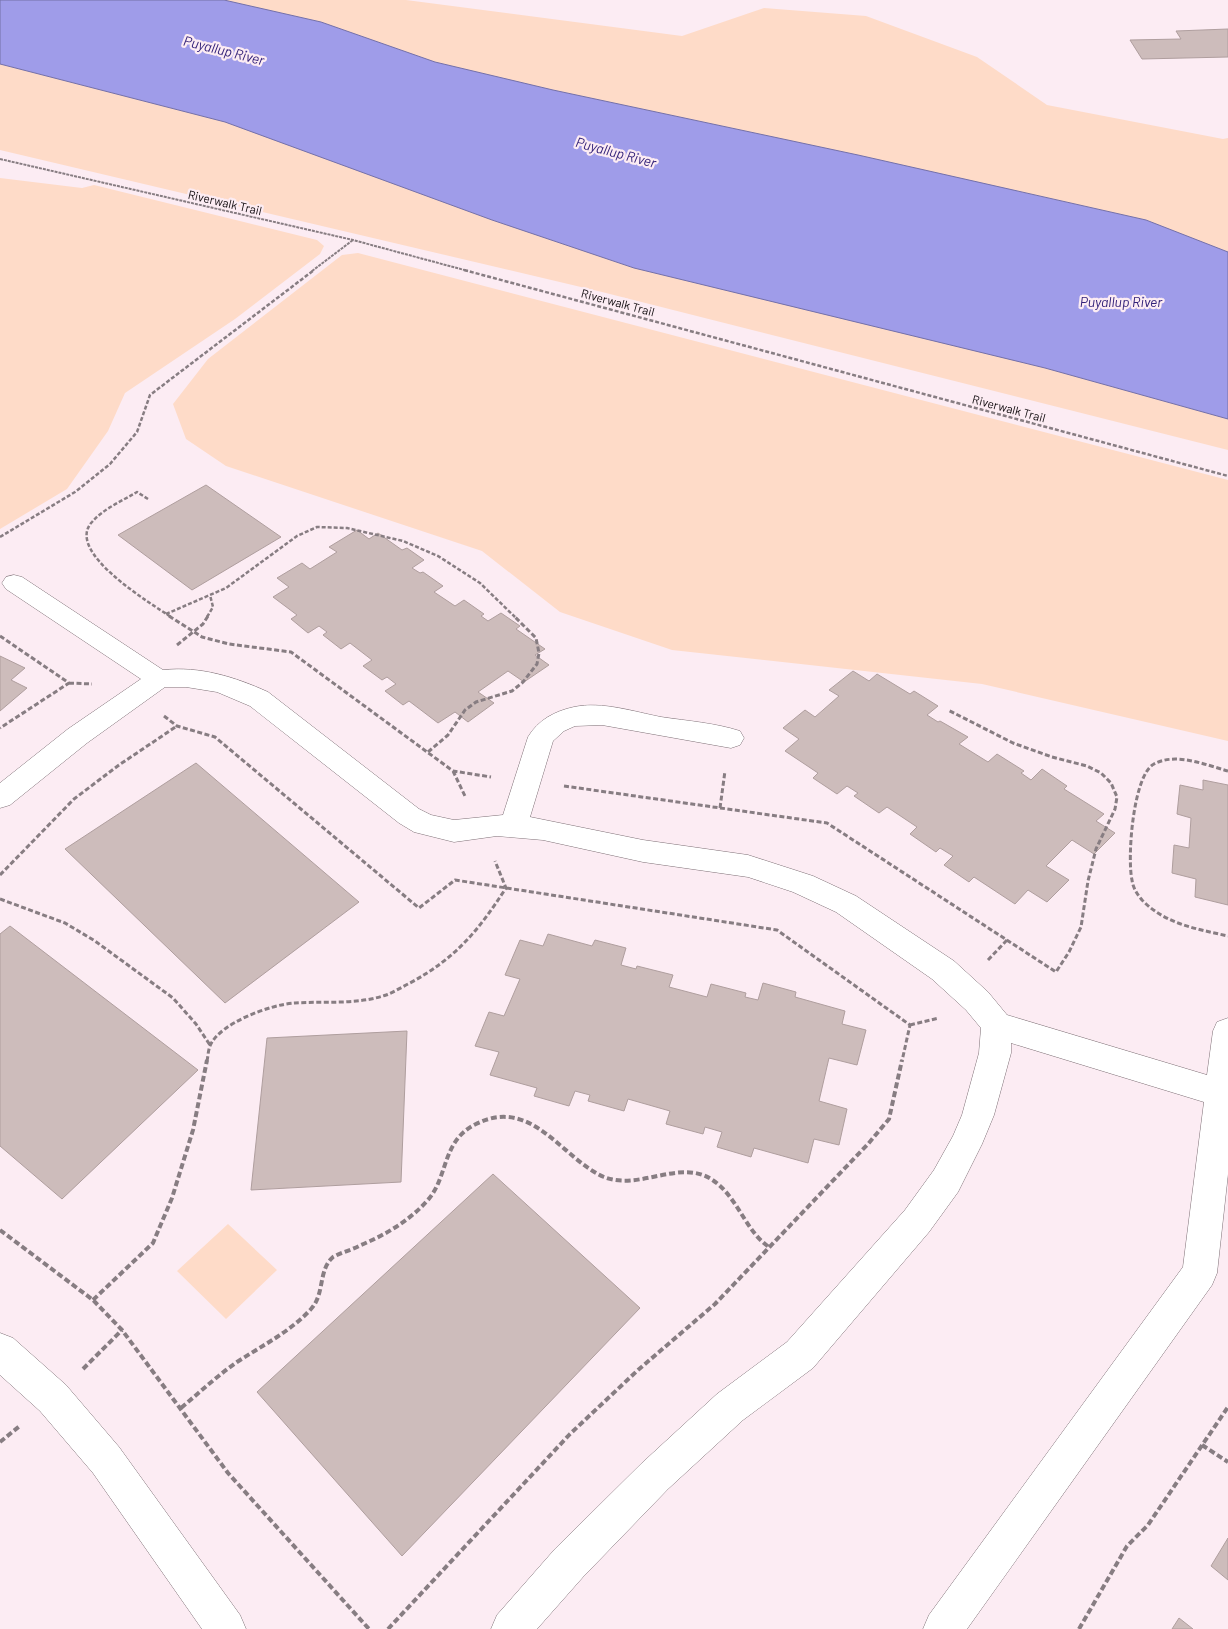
<svg xmlns="http://www.w3.org/2000/svg" width="1228" height="1629" font-family="Barlow,sans-serif">
<style>
.green{fill:#fedbc8}
.water{fill:#9f9ce9;stroke:#7470a7}
.building{fill:#cdbcbb;stroke:#af9e9e}
.lines{fill:none;stroke-linecap:round;stroke-linejoin:round}
.minor-casing{stroke:#7e7076;stroke-width:1}
.path-far3{stroke:#877d82;stroke-width:2;stroke-dasharray:3 1;stroke-linecap:butt}
.path-far2{stroke:#877d82;stroke-width:2.5;stroke-dasharray:4 2;stroke-linecap:butt}
.path-far1{stroke:#877d82;stroke-width:3;stroke-dasharray:5 2.5;stroke-linecap:butt}
.path{stroke:#877d82;stroke-width:4;stroke-dasharray:6 3;stroke-linecap:butt}
.minor{fill:#fff;fill-rule:evenodd}
.labels{text-anchor:middle;dominant-baseline:central;stroke-width:4.5;stroke-linejoin:round;paint-order:stroke}
.far-street-label{font-size:12px;fill:#100b0e;stroke:#fcecf3}
.far-water-label{font-size:14px;font-style:italic;fill:#332279;stroke:#fcecf3}
</style>
<rect width="100%" height="100%" fill="#fcecf3"/>
<!-- green -->
<path class="green" d="M224,0h182l276,36 82,-28 102,8 111,41 70,48 176,34 5,-1v114l-82,-32 -288,-65 -305,-65 -118,-28 -114,-40z
M0,64l225,58 267,98 142,48 411,100 183,51v31l-626,-158 -602,-142z
M0,178l82,10 12,-3 223,55 7,6 -4,8 -85,65 -110,74 -17,38 -41,58 -67,40z
M358,253l870,227v261l-246,-57 -310,-34 -112,-38 -78,-61 -256,-85 -40,-27 -13,-35 35,-45 134,-104z
M228,1224l49,46 -51,49 -49,-48z"/>
<!-- water -->
<path class="water" d="M0,0h224l97,22 114,40 118,28 305,65 288,65 82,32v167l-183,-51 -411,-100 -142,-48 -267,-98 -225,-58z"/>
<!-- building -->
<path class="building" d="M1228,29v28l-86,2 -12,-19 51,-1 -5,-8z
M206,485l75,52 -89,53 -74,-55z
M357,530l12,9 9,-6 24,17 5,-2 17,12 -12,8 8,5 3,-1 20,14 -9,6 21,14 9,-6 20,14 -3,2 7,5 13,-8 19,13 -4,3 29,20 -10,6 14,10 -25,17 -16,-11 -30,21 16,11 -26,19 -13,-10 -17,11 -29,-22 -6,4 -18,-14 11,-7 -9,-7 -5,3 -19,-14 9,-6 -22,-17 -9,6 -18,-14 4,-3 -8,-6 -11,7 -17,-14 6,-4 -24,-18 16,-10 -12,-9 25,-15 8,6 27,-17 -8,-5z
M0,656l25,12 -14,12 16,8 -27,23z
M853,671l16,10 8,-7 33,20 4,-3 24,15 -11,9 11,7 2,-1 28,16 -9,7 29,18 9,-8 27,17 -3,2 10,7 11,-11 25,17 -3,3 40,25 -8,7 19,12 -21,21 -22,-14 -26,26 23,14 -22,22 -19,-12 -13,14 -41,-27 -5,5 -25,-17 9,-9 -13,-8 -4,4 -26,-18 7,-7 -30,-20 -8,6 -25,-17 4,-3 -11,-7 -10,8 -24,-16 5,-5 -33,-22 14,-12 -16,-11 22,-18 10,7 24,-21 -10,-6z
M196,763l163,139 -134,101 -160,-154z
M1203,780l25,5v120l-33,-8 1,-18 -24,-6 2,-28 15,3 2,-30 -14,-4 3,-29 23,5z
M10,926l188,144 -136,129 -62,-53v-212z
M548,934l44,12 3,-6 31,8 -5,17 15,4 1,-3 36,9 -4,12 38,10 4,-13 35,9 -1,4 13,3 5,-17 33,9 -1,5 50,14 -3,13 24,6 -9,35 -28,-7 -10,43 28,8 -8,36 -25,-6 -6,24 -54,-15 -3,9 -34,-10 5,-15 -17,-5 -2,7 -37,-10 4,-13 -42,-12 -4,12 -36,-10 2,-6 -15,-4 -6,15 -35,-10 3,-8 -47,-13 9,-23 -24,-6 14,-34 15,4 16,-37 -15,-4 15,-35 23,6z
M407,1031l-6,151 -150,8 16,-152z
M493,1174l147,134 -238,248 -145,-164z
M1228,1538v42l-17,-14z
M1179,1618l14,11h-21z"/>
<g class="lines">
<defs>
<path id="minor" d="M14,575l8,2 141,93c37,-4 72,7 105,22l151,117 12,6 23,5 49,-5 25,-78c10,-17 27,-26 46,-30 28,-6 61,5 87,10 27,4 54,6 79,14l4,7 -4,7 -9,3 -129,-23 -27,1 -11,5 -11,10 -23,76 113,23 105,15 65,21 43,20 98,65 34,31 19,23 200,60 6,-44 4,-9 11,-4v156l-11,99 -5,12 -245,344h-44l6,-14 254,-348 21,-165 -193,-59v10l-17,62 -12,29 -24,48 -29,40 -116,136 -70,52 -75,69 -85,88 -46,52h-46l6,-14 58,-66 87,-86 75,-69 70,-52 118,-132 29,-40 19,-34 9,-21 17,-62 2,-25 -15,-18 -34,-31 -96,-67 -43,-20 -45,-15 -105,-15 -100,-22 -46,-4 -43,6 -40,-10 -15,-9 -149,-117 -33,-14 -31,-5h-21l-78,56 -77,62 -10,3v-25l68,-54 73,-50 -135,-90 -4,-6 4,-6z
M0,1333l13,5 53,47 53,62 121,168 6,14h-44l-109,-156 -53,-62 -40,-36z"/>
</defs>
<!-- minor casing -->
<use href="#minor" class="minor-casing"/>
<!-- path-far3 -->
<path class="path-far3" d="M0,159l353,81 115,31
M312,271l41,-31"/>
<!-- path-far2 -->
<path class="path-far2" d="M464,270l764,206
M148,499l-11,-7c-15,9 -34,17 -45,30 -28,30 60,82 79,95
M0,537l75,-45 35,-28 27,-32 13,-37 164,-125
M166,614l60,-26 71,-52 20,-9 30,1 56,13 35,15 42,27 35,34
M207,617l6,-10 -3,-12"/>
<!-- path-far1 -->
<path class="path-far1" d="M169,616l33,21 27,7 62,8 162,119 38,6
M0,636l69,47 -69,45
M177,645l26,-21 5,-8
M69,683l23,1
M164,716l13,10 38,11 204,171 36,-28 322,50 133,95 -8,36
M428,752l20,-17 17,-25 11,-8 36,-11 11,-9 14,-18 2,-11 -3,-15 -22,-22
M453,771l12,25
M1228,771c-22,-6 -52,-19 -74,-7 -21,11 -27,94 -22,116 1,8 5,14 10,20 23,24 55,29 86,36
M564,786l263,37 229,149 13,-20 12,-25 7,-46 8,-32 19,-40 2,-12 -6,-14 -10,-10 -14,-7 -35,-9 -39,-14 -65,-33
M720,808l5,-37
M0,875l74,-76 45,-34 58,-39
M0,899l65,24 30,18 78,57 23,26 14,21
M988,960l19,-20
M910,1025l29,-7
M207,1061c1,-4 1,-10 3,-15 9,-23 62,-42 85,-43 31,-2 62,2 91,-8 8,-3 16,-8 24,-12 46,-25 68,-52 96,-95l-11,-27"/>
<!-- path -->
<path class="path" d="M0,1230l93,70 29,30 106,143 141,156
M93,1300l60,-57 19,-45 21,-68 14,-70
M83,1369l39,-39
M181,1408c19,-16 36,-32 56,-46 26,-17 53,-30 74,-53 14,-15 7,-39 22,-52 9,-5 19,-7 28,-12 24,-10 48,-24 66,-44 22,-24 14,-60 49,-77 56,-28 85,34 128,53 35,14 75,-18 107,2 21,13 30,38 45,56 4,5 9,9 14,13
M0,1442l21,-17
M1202,1445l26,17
M388,1629l182,-195 68,-64 77,-66 153,-160 21,-25 13,-59
M1079,1629l48,-83 21,-21 80,-118"/>
<!-- minor -->
<use href="#minor" class="minor"/>
</g>
<g class="labels">
<!-- far-street labels -->
<g class="far-street-label">
<text transform="translate(225 202) rotate(13)">Riverwalk Trail</text>
<text transform="translate(618 302) rotate(15)">Riverwalk Trail</text>
<text transform="translate(1009 408) rotate(15)">Riverwalk Trail</text>
</g>
<!-- far-water labels -->
<g class="far-water-label">
<text transform="translate(224 50) rotate(14)">Puyallup River</text>
<text transform="translate(616 152) rotate(15)">Puyallup River</text>
<text x="1121" y="301">Puyallup River</text>
</g>
</g>
</svg>
